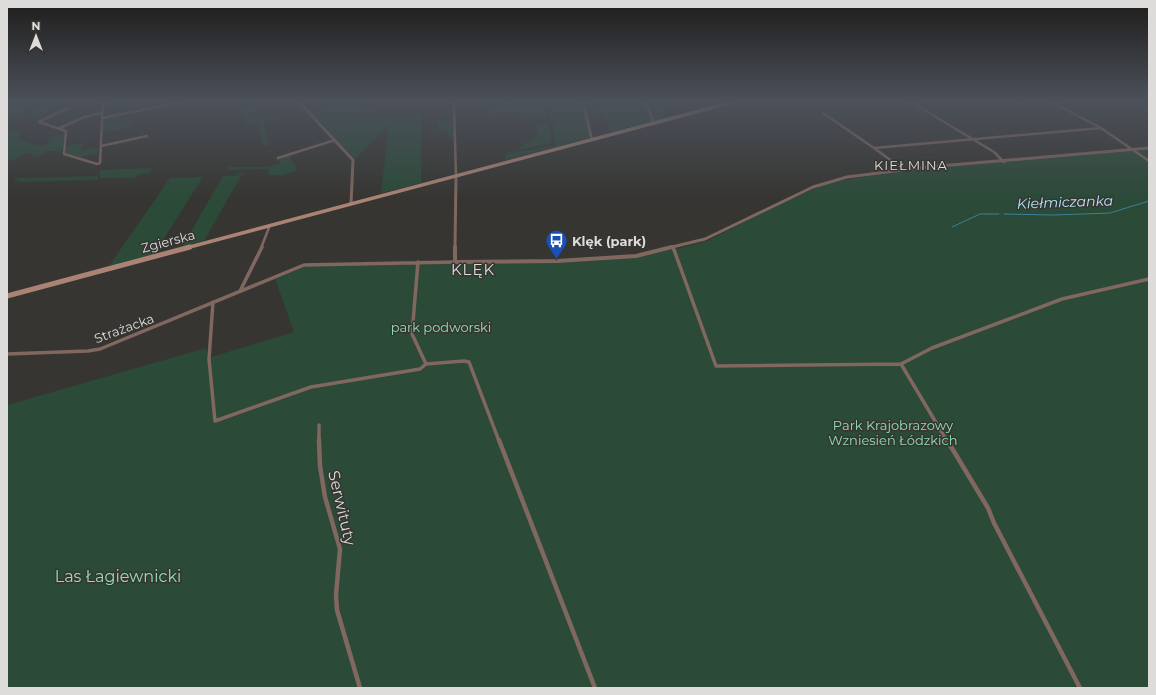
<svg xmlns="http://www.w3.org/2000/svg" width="1156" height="695" font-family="Montserrat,sans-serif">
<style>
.green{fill:#2b4a38}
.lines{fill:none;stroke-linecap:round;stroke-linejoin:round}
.stream{stroke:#3a8296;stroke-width:1}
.minor-far2{stroke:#80675f;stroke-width:2.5}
.minor-far1{stroke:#80675f;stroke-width:3.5}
.minor{stroke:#80675f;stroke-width:4.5}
.tertiary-far1{stroke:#80675f;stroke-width:3}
.tertiary{stroke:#80675f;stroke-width:4}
.secondary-far1{stroke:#aa8375;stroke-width:3.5}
.secondary{stroke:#aa8375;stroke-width:5}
.labels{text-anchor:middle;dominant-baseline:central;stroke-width:3;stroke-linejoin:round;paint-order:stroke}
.far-quarter-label{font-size:13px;letter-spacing:1px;fill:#dddcda;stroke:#363532}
.street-label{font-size:13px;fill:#dddcda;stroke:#363532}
.poi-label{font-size:13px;font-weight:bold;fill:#dddcda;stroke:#363532;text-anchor:start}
.park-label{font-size:13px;fill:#8ce0b0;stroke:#363532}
.water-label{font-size:14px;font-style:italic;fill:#b0ebfd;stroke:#363532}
.quarter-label{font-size:15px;letter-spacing:1px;fill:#dddcda;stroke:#363532}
.near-street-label{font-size:16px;fill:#dddcda;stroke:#363532}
.near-park-label{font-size:16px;fill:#8ce0b0;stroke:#363532}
</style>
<rect width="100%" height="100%" fill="#363532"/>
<!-- green -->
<path class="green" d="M18,102v2l10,-2 1,2 5,2 -5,2v2l-7,1 -2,7 -13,2 2,-11 -2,-2 1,-3z
M48,102h30l-26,5 1,1 -19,9v-2h-3l2,-6 14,-2z
M104,102h42v1l-32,7 1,-3 7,-1v-3l-18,3z
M326,102h27l7,14 -11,4 14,-4 -3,-5 10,-3 3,6 7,-1 2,3 16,-4 -3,6 26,-5v70l-40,10 8,-69 -34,35 -32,-33 12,-4 -12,3 -11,-12 16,-5z
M491,102h53l3,17 -14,1 -20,-8h-9l-12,4z
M547,102h35l9,35 -36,10 -1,-18z
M601,102h44l7,19 -42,11 -6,-18 -16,4 -1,-6 16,-4z
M647,102h11l7,16 -10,3z
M253,106l4,12 18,-4 3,6 -14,3 5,22 -6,1 -5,-21 -3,1 -1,-3 -8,2 -4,-17z
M121,115v6l12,-2v7l-31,7 1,-13z
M438,119l16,1v17h-5l-1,-6h-10z
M548,122l3,21 -36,8 22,-16 -1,-11z
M16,130v2h5l-3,7 21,7 9,-2 1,-6 16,-4 -3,17h-14l-12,6 -9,-4 -16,8 -2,-1 -2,6v-34z
M83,143l-1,8 16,-4 -1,6 -16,4v2l-16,-5 2,-8z
M552,146v2l-48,12 3,-6z
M1149,149v539h-1142v-283l199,-57 2,10 86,-26 -19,-53 31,-13 330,-9 40,-8 31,-8 66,-34 53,-23 35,-7 92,-11z
M289,155l3,4 -1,1 6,9 -2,1v1l-11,4h-14l-2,-6 -41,1 2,-3h39l12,-4 -2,-4z
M153,168l-5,5 -9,1 -5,4h-34v-8z
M239,173h6l-4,3 -37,65 -22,6 41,-71h16v-1h-6z
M95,176h3v4l-81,2 2,-2h-5l1,-2h8z
M203,177l-49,77 -45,12 61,-88z"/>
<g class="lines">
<!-- stream -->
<path class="stream" d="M1004,214l50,1 56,-2 39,-12
M952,227l28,-13h19"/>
<!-- minor-far2 -->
<path class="minor-far2" d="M452,102l2,4 2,70
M583,102l9,38
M646,102l8,21
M911,102l83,50 10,10
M1051,102l50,26 48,33
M68,108l-29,14 27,9 -2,23 33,10 3,-1 3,-61
M823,113l51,35
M102,118l80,-16
M60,128l24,-11 18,-4
M101,146l46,-10
M278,158l57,-18
M904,170l-30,-22 227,-20
M261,248l9,-23"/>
<!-- minor-far1 -->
<path class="minor-far1" d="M673,247l43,119 185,-2 31,-16 130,-49 87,-20
M418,262l-6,72 14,30 38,-3 5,1 30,79
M240,291l22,-44
M213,302l-4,57 6,62 96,-34 109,-18 6,-5
M7,354l81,-3 12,-2 204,-84 151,-3
M901,364l46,77
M319,425v16"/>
<!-- minor -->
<path class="minor" d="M319,440l1,26 5,31 15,52 -4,46 1,15 23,78
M499,440l96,248
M947,440l41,68 6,15 86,165"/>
<!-- tertiary-far1 -->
<path class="tertiary-far1" d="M299,102l54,58 -2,44
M455,248l1,-72
M668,248l37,-9 108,-52 34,-10 80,-10 222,-19"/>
<!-- tertiary -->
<path class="tertiary" d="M455,247v15l102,-1 79,-5 36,-9"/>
<!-- secondary-far1 -->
<path class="secondary-far1" d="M186,248l547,-146"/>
<!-- secondary -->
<path class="secondary" d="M7,296l183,-49"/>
</g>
<!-- sky -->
<linearGradient id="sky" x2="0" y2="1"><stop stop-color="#1e1d1c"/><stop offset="0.51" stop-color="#4c515a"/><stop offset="1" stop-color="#4c515a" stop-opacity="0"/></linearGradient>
<rect width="1156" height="199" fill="url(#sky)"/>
<!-- icons -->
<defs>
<symbol id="bus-pin" viewBox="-11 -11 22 30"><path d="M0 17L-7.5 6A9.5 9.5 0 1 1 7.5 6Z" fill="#1a4fb4" stroke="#363532"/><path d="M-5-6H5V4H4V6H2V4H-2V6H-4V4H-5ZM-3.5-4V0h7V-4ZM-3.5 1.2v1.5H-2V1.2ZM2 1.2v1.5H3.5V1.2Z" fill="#fff"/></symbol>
</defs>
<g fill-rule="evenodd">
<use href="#bus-pin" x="544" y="228" width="25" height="34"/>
</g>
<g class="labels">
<!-- far-quarter labels -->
<g class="far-quarter-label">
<text x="911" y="165">KIEŁMINA</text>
</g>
<!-- street labels -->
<g class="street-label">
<text transform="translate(168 241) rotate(-15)">Zgierska</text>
<text transform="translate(124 328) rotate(-20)">Strażacka</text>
</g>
<!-- poi labels -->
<g class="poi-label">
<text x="572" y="241">Klęk (park)</text>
</g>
<!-- park labels -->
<g class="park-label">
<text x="441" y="327">park podworski</text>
<text x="893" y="425">Park Krajobrazowy<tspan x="893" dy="15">Wzniesień Łódzkich</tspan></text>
</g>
<!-- water labels -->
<g class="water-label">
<text transform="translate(1065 202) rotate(-2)">Kiełmiczanka</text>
</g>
<!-- quarter labels -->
<g class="quarter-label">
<text x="473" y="269">KLĘK</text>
</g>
<!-- near-street labels -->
<g class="near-street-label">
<text transform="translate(342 508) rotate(77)">Serwituty</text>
</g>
<!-- near-park labels -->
<g class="near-park-label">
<text x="118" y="576">Las Łagiewnicki</text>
</g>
</g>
<!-- border -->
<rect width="1156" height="695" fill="none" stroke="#dddcda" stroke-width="16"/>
<!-- north arrow -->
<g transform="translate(36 36)" stroke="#363532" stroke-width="3" paint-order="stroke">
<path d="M0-3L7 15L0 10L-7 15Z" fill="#dddcda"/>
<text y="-6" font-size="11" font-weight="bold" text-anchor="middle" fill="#dddcda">N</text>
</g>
</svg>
